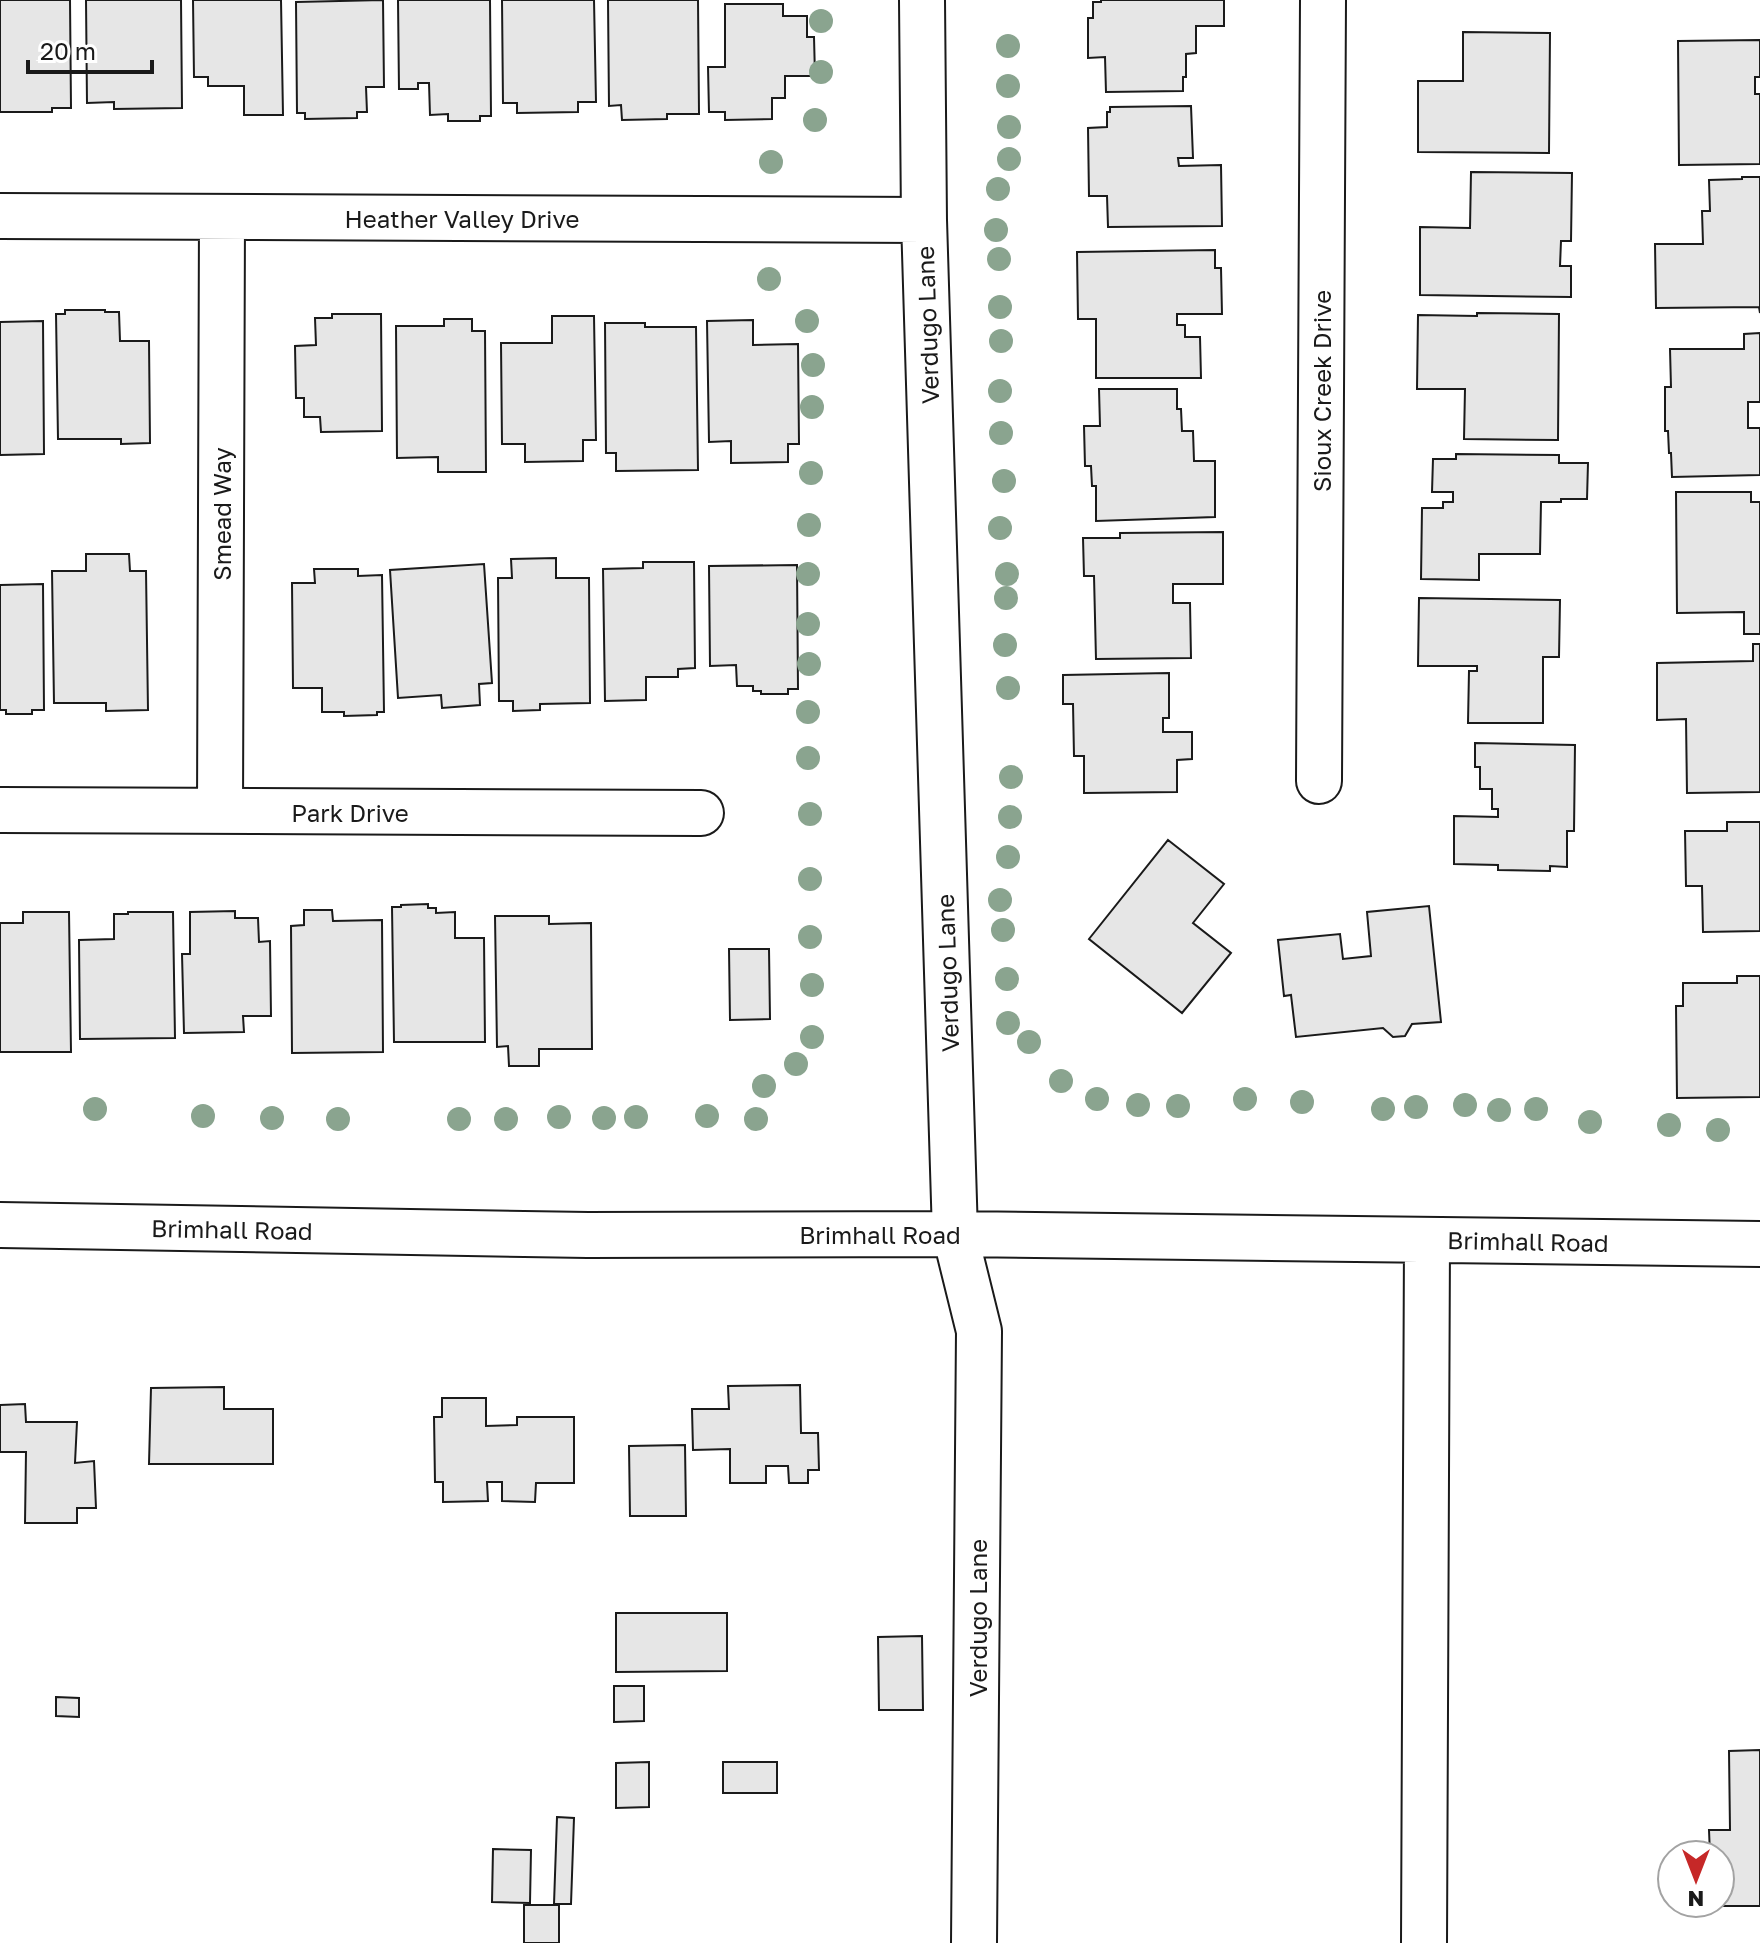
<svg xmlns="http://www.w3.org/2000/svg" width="1760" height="1943" font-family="'Golos Text',sans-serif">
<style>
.building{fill:#e6e6e6;stroke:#1a1a1a;stroke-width:2}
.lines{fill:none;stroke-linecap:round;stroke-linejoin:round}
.minor-casing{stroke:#1a1a1a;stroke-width:48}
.minor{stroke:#fff;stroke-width:44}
.tree{fill:#8aa48f}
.labels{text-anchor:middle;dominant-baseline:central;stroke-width:6;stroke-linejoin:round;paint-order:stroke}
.street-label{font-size:24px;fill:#1a1a1a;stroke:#fff}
</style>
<rect width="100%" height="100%" fill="#fff"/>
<!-- building -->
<path class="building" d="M0,0h70l1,108h-19v4h-52z
M86,0h95l1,108 -68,1v-7l-27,1z
M193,0h88l2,115h-39v-29h-36v-9h-14z
M383,0l1,87h-18l1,25h-10v6l-52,1v-6h-8l-1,-111z
M398,0h92l1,116h-11v5h-32v-7l-18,1 -1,-32h-11v6h-19z
M502,0h92l2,102h-18v10l-61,1v-10h-14z
M608,0h90l1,114h-32v5l-45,1 -1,-15 -12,1z
M1101,0h123v26h-28v27l-10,1v23h-3v14l-77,1 -1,-35 -17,1v-40h5v-16h8z
M725,4h58v12h24v21h7l1,39h-30v22h-13v21l-47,1v-8h-16l-1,-45h17z
M1463,32l87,1 -1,120 -131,-1v-71h45z
M1760,40v37h-5v17h5v70l-81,1 -1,-124z
M1191,106l2,52h-15l1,8 42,-1 1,61 -114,1 -1,-31h-18l-1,-68 19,-1v-15h3v-5z
M1471,172l101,1 -1,68h-10l-1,25h11v31l-151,-2v-68l50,1z
M1742,177h18v136l-1,-6 -103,1 -1,-64h48l-1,-33h8l-1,-31 33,-1z
M1215,250v18h6l1,46h-45v11h8v12h15l1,41h-105v-59h-18l-1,-67z
M65,310h40v2h14l1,29h29l1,102 -29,1v-5h-63l-2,-125h9z
M1477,313l82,1 -1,126 -94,-1 1,-50h-48l1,-74 59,1z
M332,314h49l1,117 -61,1 -1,-15h-16v-19h-8l-1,-52 21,-1 -1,-27h17z
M552,316h42l2,124h-13v21l-58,1v-18h-23l-1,-101h51z
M444,319h28v12h13l1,141h-48v-15l-41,1 -1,-132h48z
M753,320v25l45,-1 1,100h-11v18l-57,1v-22l-22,1 -2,-121z
M43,321l1,133 -44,1v-133z
M605,323h40v4h51l2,143 -82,1v-18h-10z
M1760,333v69h-12v26h12v47l-88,2 -1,-24h-2l-1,-22h-3v-44h6l-1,-38h74v-15z
M1099,389h78v20h4l1,22h11l1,30h21v56l-119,4v-35h-4l-1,-20h-6l-1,-40h16z
M1456,454l103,1v8h29l-1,36h-26v3h-20l-1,52h-61v26l-58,-1 1,-71h21v-6h10v-10h-21l1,-33h23z
M1676,492h75v10h9v132h-16v-22l-67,1z
M1223,532v52h-50v19h17l1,55 -95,1 -2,-83h-10l-1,-38h37v-5z
M86,554h43l1,17h16l2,139 -42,1v-8h-52l-2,-132h34z
M556,558v20h33l1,125 -50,1v6l-27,1v-10h-14l-1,-123h14l-1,-19z
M643,562h51l1,106 -17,1v8h-32v23l-41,1 -2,-132 40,-1z
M484,564l8,119 -13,1 1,21 -38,3 -1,-13 -43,3 -8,-128z
M797,565l1,124h-10v5h-27v-3h-8v-5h-16l-1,-21 -26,1 -1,-100z
M314,569h44v7l24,-1 2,137h-7v3l-33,1v-4h-22v-24h-29l-1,-105h23z
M43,584l1,126h-12v4h-26v-4h-6v-125z
M1419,598l141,2 -1,57h-16v66h-75l1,-52h8v-5h-59z
M1753,644h7v148l-73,1 -1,-74 -29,1v-57l96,-2z
M1169,673v45h-6v14h29v27l-15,1v32l-93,1v-37h-10l-1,-52h-10v-29z
M1475,743l100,2 -1,86h-7v36l-17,-1v5l-52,-1v-5l-44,-1v-48l44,1v-8h-6v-20h-12v-22h-5z
M1727,822h33v109l-57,1 -1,-46h-16l-1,-55h42z
M1168,840l56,44 -31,39 38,30 -49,60 -93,-74z
M428,904v4h8v5l19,-1v26h29l1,104h-91l-2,-135h9v-2z
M1429,906l12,116 -29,2 -7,12 -12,1 -10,-9 -87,9 -5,-42 -7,1 -6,-56 62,-6 3,25 28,-3 -4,-44z
M304,910h28l1,11 49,-1 1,132 -91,1 -1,-127 13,-1z
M235,911v7h23l1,24 11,-1 1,75h-28l1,16 -60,1 -2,-79h8v-42z
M23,912h46l2,140h-71v-129h23z
M128,912h45l2,126 -95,1 -1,-99 35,-1v-25h14z
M495,916h54v8l42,-1 1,126h-53v17h-30l-1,-20 -11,1z
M729,949h40l1,70 -40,1z
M1737,976h23v121l-83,1 -1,-92h7v-23h54z
M800,1385l1,48h17l1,37h-11v13h-19l-1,-17h-22v17h-36v-34l-37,1 -1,-41h37l-1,-23z
M224,1387v22h49v55h-124l2,-76z
M442,1398h44v28l31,-1v-8h57v66h-38l-1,19 -33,-1v-19h-15l1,19 -45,1v-20h-8l-1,-65h8z
M25,1404l1,18h51l-2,41 19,-2 2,47h-19v15h-52l1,-71h-26v-47z
M685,1445l1,71h-56l-1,-70z
M616,1613h111v58l-111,1z
M922,1636l1,74h-44l-1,-73z
M614,1686h30v35l-30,1z
M56,1697l23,1v19l-23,-1z
M1760,1750v156h-50v-3h10v-48h-10l-1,-25h21l-1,-79z
M649,1762v45l-33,1v-45z
M723,1762h54v31h-54z
M557,1817l17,1 -3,86h-17z
M493,1849l38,1 -1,53 -38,-1z
M524,1905h35v38h-35z"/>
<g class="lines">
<defs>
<path id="minor" d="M922,0l2,220 31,1014 24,97 -5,612
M0,216l924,4
M1319,781l4,-781
M0,810l701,3
M220,811l2,-594
M0,1225l588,10 367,-1 805,10
M1424,1943l3,-703"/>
</defs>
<!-- minor casing -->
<use href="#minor" class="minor-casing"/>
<!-- minor -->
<use href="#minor" class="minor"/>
</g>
<!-- trees -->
<g class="tree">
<circle cx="821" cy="21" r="12"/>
<circle cx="1008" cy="46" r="12"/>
<circle cx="821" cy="72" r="12"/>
<circle cx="1008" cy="86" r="12"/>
<circle cx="815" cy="120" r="12"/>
<circle cx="1009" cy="127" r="12"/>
<circle cx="1009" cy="159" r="12"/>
<circle cx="771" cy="162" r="12"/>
<circle cx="998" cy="189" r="12"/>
<circle cx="996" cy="230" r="12"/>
<circle cx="999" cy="259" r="12"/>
<circle cx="769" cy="279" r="12"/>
<circle cx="1000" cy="307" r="12"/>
<circle cx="807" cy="321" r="12"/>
<circle cx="1001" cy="341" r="12"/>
<circle cx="813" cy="365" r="12"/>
<circle cx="1000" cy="391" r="12"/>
<circle cx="812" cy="407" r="12"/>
<circle cx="1001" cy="433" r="12"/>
<circle cx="811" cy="473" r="12"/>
<circle cx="1004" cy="481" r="12"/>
<circle cx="809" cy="525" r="12"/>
<circle cx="1000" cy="528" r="12"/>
<circle cx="808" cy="574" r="12"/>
<circle cx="1007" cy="574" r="12"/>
<circle cx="1006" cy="598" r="12"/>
<circle cx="808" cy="624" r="12"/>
<circle cx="1005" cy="645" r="12"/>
<circle cx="809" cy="664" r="12"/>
<circle cx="1008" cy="688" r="12"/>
<circle cx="808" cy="712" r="12"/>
<circle cx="808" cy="758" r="12"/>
<circle cx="1011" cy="777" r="12"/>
<circle cx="810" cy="814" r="12"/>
<circle cx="1010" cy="817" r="12"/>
<circle cx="1008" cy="857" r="12"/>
<circle cx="810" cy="879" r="12"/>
<circle cx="1000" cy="900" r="12"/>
<circle cx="1003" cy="930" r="12"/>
<circle cx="810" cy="937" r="12"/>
<circle cx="1007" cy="979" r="12"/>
<circle cx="812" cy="985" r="12"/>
<circle cx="1008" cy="1023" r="12"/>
<circle cx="812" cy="1037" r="12"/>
<circle cx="1029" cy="1042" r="12"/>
<circle cx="796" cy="1064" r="12"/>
<circle cx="1061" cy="1081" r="12"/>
<circle cx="764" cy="1086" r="12"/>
<circle cx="1097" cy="1099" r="12"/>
<circle cx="1245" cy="1099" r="12"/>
<circle cx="1302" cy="1102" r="12"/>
<circle cx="1138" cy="1105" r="12"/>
<circle cx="1465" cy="1105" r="12"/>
<circle cx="1178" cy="1106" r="12"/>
<circle cx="1416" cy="1107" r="12"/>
<circle cx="95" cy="1109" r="12"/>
<circle cx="1383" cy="1109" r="12"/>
<circle cx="1536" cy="1109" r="12"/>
<circle cx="1499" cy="1110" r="12"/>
<circle cx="203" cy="1116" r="12"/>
<circle cx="707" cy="1116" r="12"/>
<circle cx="559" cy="1117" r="12"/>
<circle cx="636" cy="1117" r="12"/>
<circle cx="272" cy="1118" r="12"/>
<circle cx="604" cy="1118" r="12"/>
<circle cx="338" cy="1119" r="12"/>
<circle cx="459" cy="1119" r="12"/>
<circle cx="506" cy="1119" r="12"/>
<circle cx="756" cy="1119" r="12"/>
<circle cx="1590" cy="1122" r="12"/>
<circle cx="1669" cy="1125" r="12"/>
<circle cx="1718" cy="1130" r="12"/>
</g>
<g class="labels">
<!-- street labels -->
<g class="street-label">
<text x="462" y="218">Heather Valley Drive</text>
<text transform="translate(927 325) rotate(-92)">Verdugo Lane</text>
<text transform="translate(1321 391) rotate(-90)">Sioux Creek Drive</text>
<text transform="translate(221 514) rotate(-90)">Smead Way</text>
<text x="350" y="812">Park Drive</text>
<text transform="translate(947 973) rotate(-92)">Verdugo Lane</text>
<text transform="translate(232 1229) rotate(1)">Brimhall Road</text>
<text x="880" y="1234">Brimhall Road</text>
<text transform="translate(1528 1241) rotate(1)">Brimhall Road</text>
<text transform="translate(977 1618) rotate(-90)">Verdugo Lane</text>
</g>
</g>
<!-- north arrow -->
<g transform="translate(1696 1879) rotate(180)"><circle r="38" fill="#ffffff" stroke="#a3a3a3" stroke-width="2"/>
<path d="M0-6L14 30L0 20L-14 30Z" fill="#c62828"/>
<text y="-12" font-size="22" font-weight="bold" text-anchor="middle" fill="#1a1a1a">N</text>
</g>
<!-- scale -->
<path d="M28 60v12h124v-12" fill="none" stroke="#1a1a1a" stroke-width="4"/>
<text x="40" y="60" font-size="24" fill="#1a1a1a" stroke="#ffffff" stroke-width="6" paint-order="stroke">20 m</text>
</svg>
